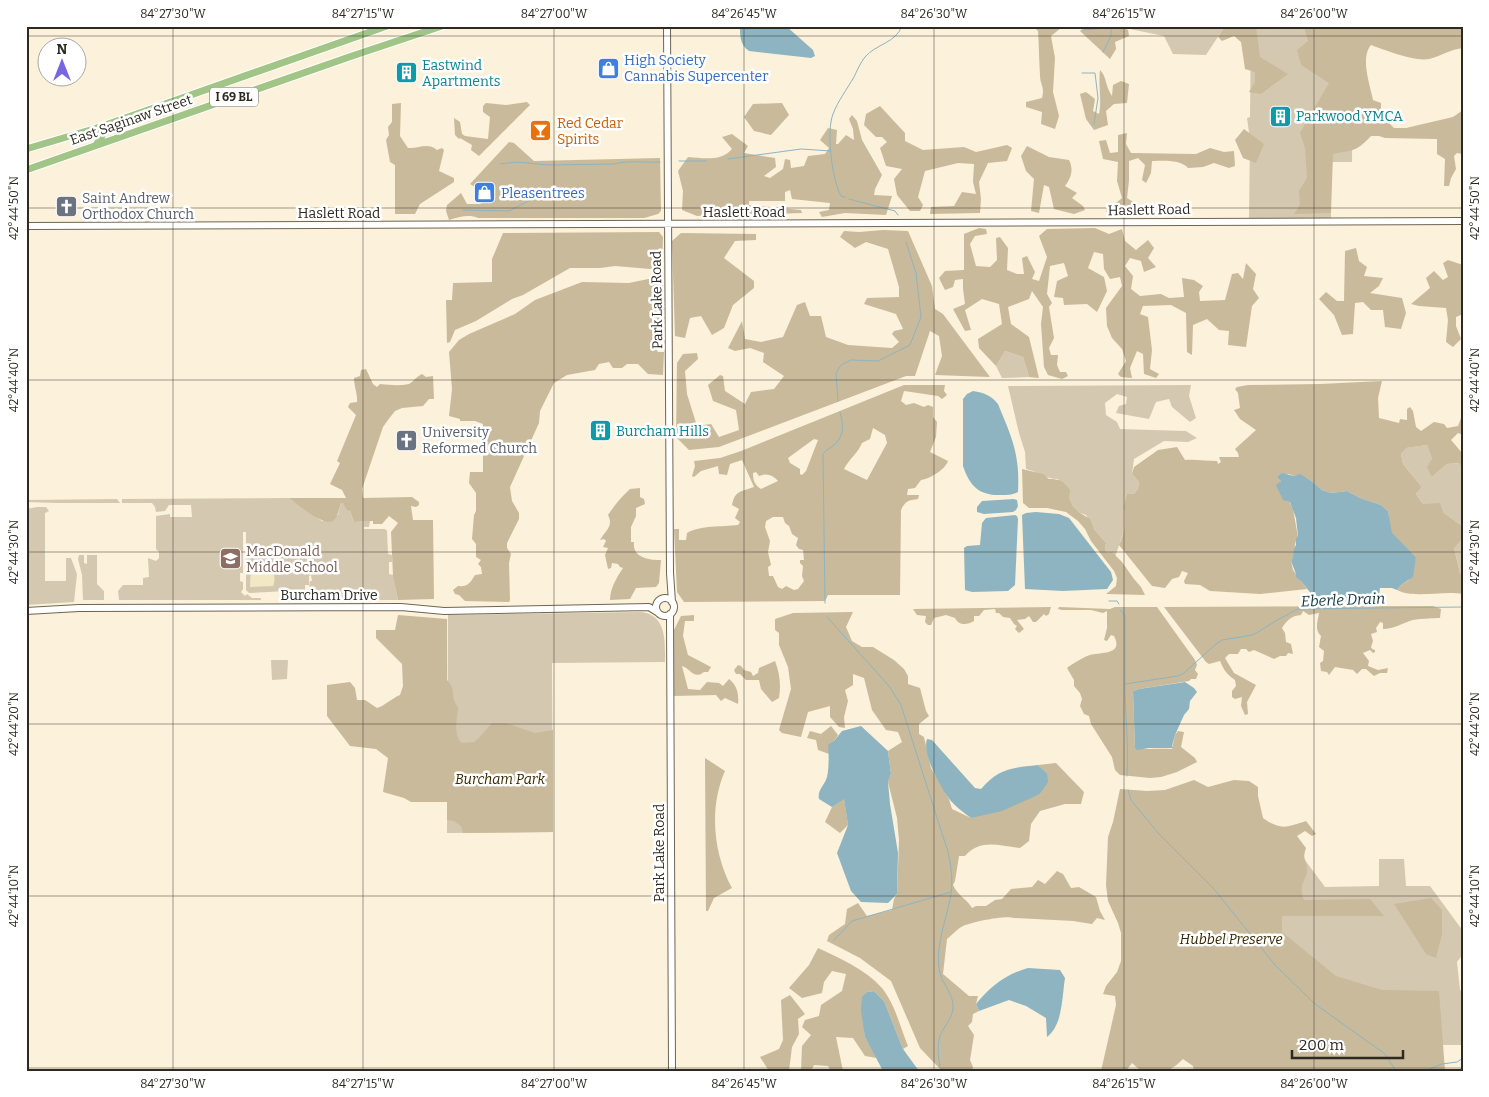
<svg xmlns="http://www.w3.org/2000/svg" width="1489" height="1097" font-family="Bitter,serif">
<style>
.green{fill:#d4c8b0}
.forest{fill:#c9ba9b;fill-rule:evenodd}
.sand{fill:#f2e8c3}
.water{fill:#8db4c0}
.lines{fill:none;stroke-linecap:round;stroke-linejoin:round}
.stream{stroke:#8db4c0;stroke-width:1}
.secondary-casing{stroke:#6f6552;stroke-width:8}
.primary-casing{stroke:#fff;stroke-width:9}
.secondary{stroke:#fff;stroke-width:6}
.primary{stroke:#a0c586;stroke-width:7}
.rail-casing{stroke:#6a6357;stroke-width:3}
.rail{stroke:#fff;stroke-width:1;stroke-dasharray:4;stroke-linecap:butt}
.ticks{fill:none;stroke:#2e2921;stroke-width:1;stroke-opacity:0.45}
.labels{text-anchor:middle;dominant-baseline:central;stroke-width:5;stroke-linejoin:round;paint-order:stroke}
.shield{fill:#fff;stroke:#6d6964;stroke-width:1}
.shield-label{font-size:12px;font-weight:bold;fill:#2e2921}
.shop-label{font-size:14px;fill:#366cbe;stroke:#fff;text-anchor:start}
.culture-label{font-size:14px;fill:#0d838f;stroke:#fff;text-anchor:start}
.street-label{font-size:14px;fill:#2e2921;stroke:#fff}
.food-label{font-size:14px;fill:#c56008;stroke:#fff;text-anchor:start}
.worship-label{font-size:14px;fill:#5b616d;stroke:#fff;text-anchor:start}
.education-label{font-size:14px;fill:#785e54;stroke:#fff;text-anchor:start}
.park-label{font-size:14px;font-style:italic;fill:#382700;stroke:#fff}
.water-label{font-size:15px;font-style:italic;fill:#10353f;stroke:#fff}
.neatline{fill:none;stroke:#2e2921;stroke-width:2}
.ticks-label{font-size:12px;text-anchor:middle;fill:#2e2921}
</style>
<rect width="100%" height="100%" fill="#fcf1da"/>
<!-- green -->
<path class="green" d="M1126,26h99l-19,29 -33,-1 -9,-18 -34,-7z
M1251,26h212v18l-110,1 -1,117h-21v56h-82l1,-78 -3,-22 3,-1z
M1005,351l18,6 6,20 -27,1 -6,-12z
M1191,385l-2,11 7,22 -6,4 -18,-15 -3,-8 -13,3 -7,17 -33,-6 3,-7 7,-2 1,-7 -10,-3 -12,9 1,12 11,7 3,7 66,2 11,7 -9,4 -24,-1 -30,18 -2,15 7,8 -1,7 -4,5h-7l-4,14c7,11 -4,37 -8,49l-3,-4h-4l-3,-4 1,-6 -12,-14 -8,-14 -6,-2 -7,-7 -4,-9 -11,-18c-13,0 -19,-7 -32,-10l-1,-17 -6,-19 -11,-47z
M1427,445l5,14v18l15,-13 13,-1 3,5v107l-3,-2 -6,-25 8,-22 -19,-14 -20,-8 -7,-10 6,-7 -19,-23 -2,-10 4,-6z
M289,498l33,23 16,-6 3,-12h2l7,8 4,11 16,-1 -1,6h-5v2h21l2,2 1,23 4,1v7h-3v12l4,1 5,25h-91l3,-19h2l-1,-6 -2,1v9h-4v5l-56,3 -3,-3v-58h-3v41h-3v8l3,1v7l-2,3 4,4 2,-2 5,4h9v2h-142l-1,-9 5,-6h20v-7l6,-1 -1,-19 8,3 3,-3v-6l-3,-3v-33l14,-2v3h22l-1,-12h-22l-4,6 -9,1 -1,-5 -3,-4h-30v-4z
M117,499l3,4h-63l-31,-1v-2z
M37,507h9l3,4 -4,2v68h21v-23h5l6,16 -3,28 -48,3v-96z
M79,555h5v8l3,1v-9h10v29l7,7v9h-21l-1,-25 -4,-16z
M640,612c27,2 25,30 25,50l-113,1 1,169 -106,1 1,-218z
M271,660h17l-1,19 -15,1z
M1281,828l44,59 54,-1v-27h25l2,27h24l33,45v23l-6,8 3,28 3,3v52h-204l-47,26z"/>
<!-- forest -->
<path class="forest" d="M1033,26h27l1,2 -10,8 4,22 -2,34 6,24 -4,13 -14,-5 1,-12 -16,-5v-5l16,-4c3,-12 -2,-13 -2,-23 -1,-15 -1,-29 -2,-44z
M1085,26h36l7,4 1,6 -14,6 1,7 -6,10 -30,-28z
M1225,26h31l4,31 28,17 -27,20 -12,-2 6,-10v-10l-10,-3 -4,-27 -7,-6 -12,5 -4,-4z
M1304,26h159v22c-12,1 -22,8 -34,11 -14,3 -44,-9 -58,-14 -11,13 -1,40 2,55l8,3v10l7,3 2,8 4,4h12l47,-11 10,-7v44l-6,-1 -3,3 2,13 -5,9 -2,8h-5l1,-27 -8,-5v-15l-52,-1 -6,-2h-8c-15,16 -18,14 -38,18l-2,59 -37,1 6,-9 -1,-14 8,-13 -2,-30 -5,-15 29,-50 -28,-18 -4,-15 11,-9z
M1100,70c7,7 5,16 12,26l1,-11 8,-4 8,3 -2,19 -13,1 -8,7 2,14 -14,5 -8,-11 -6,-25 6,-2 9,7 -2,12 6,3c3,-15 -1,-29 1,-44z
M527,102l3,3 -51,51 -8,-6 1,-5 -12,-7 -1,1 -4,-4 -1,-17 6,4 2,12 3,2 23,3 2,-22 -7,-5v-6l3,-3 20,2z
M401,103l-1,33 8,12c11,1 19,-6 29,2l5,-2 2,2 -5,21 15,7v4l-34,22 -5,10h-20v-49l-5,-3 -4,-22 3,-5 -1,-8 4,-5v-18z
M782,103l7,12 -18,20 -17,-4 -10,-14 9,-13z
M880,106l25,27v8l18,9 41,-3 12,5 31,-7 5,3 -5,13 -19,2 -9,19 2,17 -1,14 -50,1 1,-7 23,-1 8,-14 14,2 -3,-12 1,-18 -16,-1 -33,8 -7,26 5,8 -3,6h-10l-13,-16 -3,-16 8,-10 -16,-3 -6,-18 7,-6 -5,-5h-6l-12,-12 2,-11z
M852,115l5,6 5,19 20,35 -7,14 -1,6 18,1 -6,19 -41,-2 -23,4 -3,-5 10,-2 1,-7 -38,-4 -2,-9 -5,2v9h-36v4l52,5 1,3 -66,2 -11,-9 -9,9 -19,1 -15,-6 1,-19 -5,-20 10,-14c15,1 33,5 44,-8l-10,-12 10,-3 16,12 -4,7 31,5 1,9 -12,9 6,2 13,-9 2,-10 5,1 1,8 13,-2 4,-10 17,-2 4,-6 -9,-8 8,-12 9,2 -1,14h2l8,-9 8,5 -1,-11 -4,-10z
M1244,129l20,15 -8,19 -13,-5 -8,-18z
M1127,133l-1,11 5,9 65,1 14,-6 14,4 10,-1 1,15 -6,2 -15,-5 -11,4 -15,1c-8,-9 -26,-7 -36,-7l-1,12 -5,10 -4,-3 3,-15 -7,-7 -9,3v20l-2,17 11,7 -3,7 -25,3 -4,-4 16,-13 -5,-17 1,-19 -15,-3 -4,-18 7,-1 4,13 8,-1v-17z
M509,142l5,1 20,18 126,-3 1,53 -3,3 -14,4h-166c-9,-4 -19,-1 -29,2l-3,-9 1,-6 14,-12 6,11h13l7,-5h4v-11h-14l-7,-4z
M1027,146l22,11 20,3c5,10 2,18 -4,26l12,7 -5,5 11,8 2,4 -11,4 -20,-5 -5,-22 -5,-2 -5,28 -8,-2 3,-32 -8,-8 -5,-15z
M979,228l7,1 1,5 -12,2 -5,8 6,22 14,1 7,-7 -1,-22 4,-1 8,11 -1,22 10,4h7l-2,-16 5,-2 8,16 -3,7 7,2 8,-24 -8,-21 8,-7 48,-1 14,6 13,-5 3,12 11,9 12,-10 6,8 -6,10 8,9 -12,5 -3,-11 -11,-3 -5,8 8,10 -2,13 9,7 21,-2 8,4 15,-1 -2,-19 12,2 9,6 -4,6 1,9 25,-1 7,-26 6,-1 5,6 3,-16 10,11 -3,15 6,9 -7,8 -6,41 -18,-2 1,-14 -10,-1 -12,-11 -14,6 -1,30 -5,-3 -1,-39 -15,-8 -28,1 -3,8 8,3 4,33 -2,19 9,5 -3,4 -12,-4 -1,-20 -6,-3 -7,17 2,10 -11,-1 -3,-3 8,-13 -4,-12 -10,-11 -5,-12 -1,-18 16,-22 -2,-9 -10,2 -6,-10 -1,-15 -9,-2 -6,16 16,9 3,14 -10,21 -10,-8 -23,1 -1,-7 -9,-1 3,-16 11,-5 -4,-13 -14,3 -3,28 5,9 -3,4 5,31 -5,10 2,7h7l-1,10 3,7h6l2,4 -6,3 -14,-4 -4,-8 -3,-43 2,-17 -11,-16 -3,8 -21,8 3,17 18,13 10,41 -10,-1 -6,-20 -18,-6 -9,15 -17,-18 -1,-9 24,-15 -3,-20 -17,-5 -17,11 6,20 -6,1 -12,-22 12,-5 -2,-15v-10l-8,1 -2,7 -8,3 -6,-12 6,-7 19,-1v-36z
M883,230l25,1 24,55 3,23 8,5 47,63 -55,-2 7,-19 -3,-20 -9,-5 -15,45h-9l-187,71 -30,3 -13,-13 1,-74 6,-9 14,-1 1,6 -13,12 2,23 10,32 14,-2 8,13 20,-7 -3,-20 -23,-9 -5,-16 12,-10 3,1 2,15 20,13 6,-12 23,-3 10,-13 -21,-14 1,-9 -14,-5 -15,3 -7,-3 14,-27 3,18 16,3 22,-5 14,-32 8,-3 5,14h11l5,21 22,8 44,3 7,-6 -7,-8 2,-3 9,-2 -7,-15 -32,-10 3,-6 32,-1v-10l-11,-38 -22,-7 -11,6 -15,-11 4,-6 15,1z
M659,232l4,5 -1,33 -47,-4 -15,2h-30l-47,27 -11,4 -36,22 -21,9 -5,12 -3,1 -1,-43h6l1,-17 39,-1v-23l11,-26z
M681,233l75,1v6l-21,1 -11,17 30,23v7l-21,17 -9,23 -12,7 -11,-19 -11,2 -5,20 -10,-2 -3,-95z
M1356,248l3,13 8,6 -3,9 19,2 -4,8 -9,7 32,5 4,15 -5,16 -16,-2 -2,-17h-12l-8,-8 -8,1 -2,31 -11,1 -8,-20 -15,-16 7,-7 11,9h7l1,-50z
M1448,260l15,5v49l-7,3v9l5,13 -8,8 -7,-5 2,-22 -2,-12 -27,-2 -8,-2 19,-16 -4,-10 8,-7 9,9 5,-3 -5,-14z
M653,278h10v62l-9,3v3l4,6h6l-1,23 -15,-1 -10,-10h-11l-5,4h-9l-4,-6 -10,2 -4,6 -28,5 -13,8 -14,28 -1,12 -29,64 2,14 7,12v6l-12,24v5l4,6 -2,9 1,37 -1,2 -44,-1 -6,-6 -4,-1 -2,-4 5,-4c10,1 12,-3 17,-11l7,-1 -1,-7 -3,-3 3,-4 -5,-3v-13l-4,-5 2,-24 2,-4v-18l-7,-10 1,-11h13v-48l-8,-3h-15v-2l-11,-3 3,-27 -3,-37 10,-12 10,-6 46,-20 20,-14 47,-18 47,1z
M366,369l7,15 4,3 3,-3c11,1 19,2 29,0 4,-2 8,-8 13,-10l4,3 7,-1 1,23h-5l-6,7 -21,2 -7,3 -7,9 -5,7 -21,62 1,9 49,-1 7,5v3l-3,2 -5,-1 2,14h20l1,79 -36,1 -5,-24 -2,-44 7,-9 -9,-7 -7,8h-9v-3l-19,1 -4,-11 -3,-1 -4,-7h-2c-2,6 -3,14 -8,18 -9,6 -36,-17 -44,-23h57l-4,-8 -12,-6 10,-21 -3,-2 19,-46 -8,-8 2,-4 7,-1c1,-6 -3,-16 -3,-24l6,-2 1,-6z
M1382,381l-4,17 1,20 20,5 1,-4 7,1v-11l3,-2 3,4 3,16 5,4 13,-9 10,2 3,4 11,-2 3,-8 2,1v16l-5,-2 -7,7 12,14v14l-4,-5 -12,1 -15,13 -5,-10 5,-8 -5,-14 -21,3 -5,6 2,10 19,23 -6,7 7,10 17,-1 3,9 19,14v13l-8,9 6,25 3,2v19c-20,-4 -50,5 -66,-4l4,-5 8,-5 7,-23 -25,-24 -3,-22 -7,-6 -21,-7 -13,-7 -16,2 -9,-3 -9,-8 -13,-7 -6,1 -5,-2 -12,3 4,3 -1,3 13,26 5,28c-5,6 -2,17 -7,24l2,9 14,19 -47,5 -50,-3 -10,-6 -15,-1 -1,-3 4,-8 -6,-2 -3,6 -7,2 -7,9 -13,-2 -33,-41c4,-6 9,-31 4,-37l4,-14h7l4,-5 1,-7 -7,-8 2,-7 24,-17 19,-3 8,13c11,-1 21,1 32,1l1,3 3,-2 -2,-5h20l-1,-4 -3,-4 21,-19 -16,-11 -6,-9 6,-2 -2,-15 -3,-4 2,-2 11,-2 72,-1z
M904,385h41l-1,6 3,4 -5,4 -4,-3 -34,-5 -3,10 5,4 8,-2 10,4 4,-2 5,2v10l4,5 -1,15 -6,15 18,9c-3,9 -19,18 -27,19l-6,8 -7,1 -1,6h12l-1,4c-9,1 -13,2 -17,11l-1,85h-72l-3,6 -141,1 -7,-10 -3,-63h5v11h7l1,-7c13,-8 36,-6 51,-8l2,-3 -5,-4 4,-9 -7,-4c3,-15 9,-13 22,-18l-12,-27 -12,4 -3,11 -8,-1 -1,-8 -17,5 -7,6 -2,-1 3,-10 -1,-5 26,-3 21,-7zM873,428l12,7 2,8 -20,37 -23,-11c5,-10 14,-16 18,-26l8,-4zM814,439l4,1 -12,31 -4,4 -2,-1v-5l-10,-6 -2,-5zM756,472l3,4c8,-3 14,-1 19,5l-17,8c-6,-4 -8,-8 -8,-16zM773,517h10l2,6 4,3 3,8 6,4 -2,7 3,4 4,1 1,10h-4v3l3,3 -1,10 2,5 -6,8 -4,1 -8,-4 -4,3 -4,-2 -5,-11h-4l-1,-9 3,-2 -3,-13 2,-11 -5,-14 1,-6z
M1022,469l21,5 6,5c10,0 15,2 21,11l-1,7 4,9 7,7 10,6 4,10 12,14 -1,6 3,4 4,-1 10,10 12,17 7,8 4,8 -39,-1 10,-8 1,-8 -3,-7 -23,-30 -6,-12 -7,-8 -12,-9 -19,-4h-18l-6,-5z
M640,488v9l4,2 1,5 -9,4v8l-5,11v15h3c-2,16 16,18 27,18l-2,23 -3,4 -20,1 -6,11 -20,1c0,-12 7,-23 13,-32l-3,-1 -2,-3 -6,-1 -1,5 -3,1 -3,-14 3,-7 -5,-1 3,-6 -2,-2 -4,1c5,-9 14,-14 8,-25 6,-9 14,-19 22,-26z
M1433,606l8,3 -1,9c-3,0 -24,1 -27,2 -11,3 -19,9 -30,9v-6l-3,-1 -4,6 1,4 -6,2 2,7 -2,6 1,2 3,1v2l-2,1 -3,-3 -7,3 6,8 -1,5 10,4 10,-2 -1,5h-7l-6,3 -8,-7h-4l-5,5 -4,-4 -18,-3 -6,8 -2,-3 -6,-1 -1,-8 3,-2 1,-10 -5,-4 2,-11c-7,-6 -3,-16 -2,-23l-10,2 -6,-4 -2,4c-10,1 -14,5 -19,13l3,5 1,9 5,2 2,10 -5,-1 -2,3h-6l-6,3 -20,-9 -5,2 -3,-3h-5l-3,5h-9l-4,4 9,15 22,12 -9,17 1,12 -3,1 -4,-9 1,-9 -7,2 -3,-2v-6l4,-5 -1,-6c-9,-7 -10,-8 -15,-19l-11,3 -3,-2 -42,-55z
M1051,607l-2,7 -3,2 -2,-2 -8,8h-3l-4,-6 -4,3 -8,1 7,9 -5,4 -4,-4 2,-3 -3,-2 -4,-6 -7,-1 -4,-4h-3l-1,-4 -11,1 -5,6h-5v5c-7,4 -15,5 -19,-3l-9,-3 -12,3 -3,7h-3l-3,-3 1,-6 -9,-1 -4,-6z
M1059,607l51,2 5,-2h42l38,53 2,5 -2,5 3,4 -2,5h-5l-2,2 -50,8 -6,2 2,57c12,2 24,0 37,1l3,-14 3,-4 6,1 -3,15 14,11 2,4 -20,10 -16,5 -11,1 -30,-3 -5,-5 -3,-13 -21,-33 -2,-8 -5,-2 -4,-8 2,-7 -2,-6 -6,-7v-6l-7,-12c4,-3 18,-12 23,-13 11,-3 34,0 24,-19l-3,-1 -4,6 -3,-1 3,-12v-17l-4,2 -12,-3h-29l-4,-1z
M853,612l-7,15 6,14 10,6h11l21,13 10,9 4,7v8l12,4 6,23 3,5 -10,8v10l5,3 7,31 18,31 3,10 19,9 69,-24 7,-12v-9l-9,-8 18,-2 28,29 -3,12h-16l-25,7 -9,13 -2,17 -9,7c-20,-2 -40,-10 -55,8h-6l-4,25 -2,4c5,11 13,13 19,23l4,-2h10l9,-6 7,-1 9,-10 21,-2 6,-7 7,4 12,-13 6,3 8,14 8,-1 17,10 4,14 5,9 -8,-2 -5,6 -19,-3 -59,-3c-9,-3 -42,4 -51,8 -6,3 -11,9 -16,13l-4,35 26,22h9l-2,8 3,7 -6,3 -1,8 -4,4 6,9 -4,25 3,7 -1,4 -32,-2 -20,-21 -29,-67 -31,-23 -33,-17 2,-6 16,-11 2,-15 11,-6 9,13 25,-6 2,-11 3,-5 2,-54 -2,-22 -9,-36 3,-8 -3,-23 14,-9 -4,-10 -12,-2 -14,-20 -8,-32 -11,-4v11l-8,5 3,11 -4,16 1,11 -6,-1 -9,-10v-11l-22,6 -7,25 -19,-4 -3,-3 12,-41 -3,-22 -9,-22v-12l-4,-3v-11l18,-6z
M398,615l49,4v61c9,10 4,13 8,22 1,4 3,3 3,7 -1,10 -5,26 4,34l12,-1 4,-3 14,-16h14l29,10 18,-3v102l-90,1 -2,-7 -7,-5 -7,-1v-18h-36l-7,-4 -21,-6 5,-34 -12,-9 -26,-3 -23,-30v-31l23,-3 5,6 2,12h8l12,8c9,-3 15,-10 23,-13l3,-9 -1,-22 -26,-26v-8h19z
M694,615v6h-9l-2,15 5,19 23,12 -3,5h-4c-10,8 -13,-3 -22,-6l6,23 12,1 7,-8 12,1 4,3 6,-7c8,6 10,15 9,25l-13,-6 -4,3 -5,-6 -42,1v-66l7,-14z
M775,661c5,13 6,24 4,37l-7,4 -11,-13 -2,-9h-13l-6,-6h-4l-2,-4 4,-5 3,1 3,4 7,2 2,4 5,-3 1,-5z
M831,726l7,9 -4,6 -5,13 -11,-4 -2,-10 -9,-2 3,-7 11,3z
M705,758l20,13c-16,36 -12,82 7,117l-18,10 -6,13h-2z
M1194,780l14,7 26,-7 15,1 9,6v9l5,22c18,13 23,9 43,3l10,13 -4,2 -7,-5 -8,5 9,12c-4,13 0,9 1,20 1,13 -10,13 -3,32l66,-1 14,17h-102v16l54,44 46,14 57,1 6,80h-251l-1,-5 -10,-7c-16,16 -20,12 -42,12l-9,-8 -6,8h-25l15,-66 -1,-9 -12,-2 3,-8 11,-14 4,-11v-28l-3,-10 -10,-22 -2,-16 2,-48 5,-15 7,-33 27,2 18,-1z
M844,798l4,27 -8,8 -15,-11 7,-15z
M1431,898l11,12v24l-6,24 -10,-4 -32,-50z
M818,948c21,10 47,21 63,39 14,16 19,40 27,59l-5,3 -19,-48 -10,-10 -7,1 -5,4 3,41 12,21 -12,-2 -12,-18 -17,-1 7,34h-12l-3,-5 -14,-1 -3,6h-10l1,-25 9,-11 -9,-8 3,-7 14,-4 2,-11 21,-14 4,-17 -14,-3 -8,11 -2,11 -20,5 -13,-10 20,-23z
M790,995l15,19 -7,5 1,15 -7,13 -3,24h-20l-9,-14 19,-8 4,-9 -2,-40z"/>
<!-- sand -->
<path class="sand" d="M256,562c14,0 22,11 17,24l-23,1 1,-23z"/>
<!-- water -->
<path class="water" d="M740,26h46l27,24 2,6 -4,2 -62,-7c-9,-6 -9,-15 -9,-25z
M973,391c11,2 18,4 25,13 14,34 22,50 20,88 -6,3 -10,3 -16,3 -22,1 -32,-8 -39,-29v-67l4,-5z
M1282,473l12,3 6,-2 13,8 9,8 9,3 16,-2 13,7 21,7 7,6 4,22 24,24 -3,20 -12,8 -4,5 -5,-2h-12l-1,8c-22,8 -44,6 -66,0l-12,-15 -5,-4v-3l-5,-13c4,-5 1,-11 5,-16v-6l2,-3 -2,-18 -6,-16 -7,-2 -7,-15 5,-4 -4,-4z
M1014,499l3,1 1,6 -2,4 -3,2 -29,2 -7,-2v-5l5,-6z
M1036,512l23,2 10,4 42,54 2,8 -6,9 -44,2 -38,-2 -3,-74 4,-2z
M1015,515l2,1 1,3 -3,66 -7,6 -36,1 -7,-2 -1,-42 3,-2 13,-1 2,-22 4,-5z
M1185,682l9,6 3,4 -7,9 -1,8 -5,6 -9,20 -3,11 1,2h-24l-12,2 -2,-2 -2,-57 6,-2z
M861,726l27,25 3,23 -3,8 2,22 8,49 -1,41 -9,9 -27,-1 -10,-11 -14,-38 11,-28 -4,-26 -12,8 -13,-8c-2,-9 6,-14 8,-22 2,-8 2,-25 1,-32l6,-4 8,-10z
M927,739l5,1 43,48 6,1c18,-21 31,-21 57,-24l9,8 1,9 -8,12 -38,17 -31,7c-8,-6 -18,-13 -23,-21 -9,-12 -26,-44 -21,-58z
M1028,968l32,2 5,8c-3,18 -2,47 -18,59l-1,-19 -20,-12 -17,-6 -30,11 -3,-7c14,-17 30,-30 52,-36z
M874,991l10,10 19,48 16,22h-36l-18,-34 -4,-26 1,-15 5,-4z"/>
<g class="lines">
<!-- stream -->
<path class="stream" d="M1084,30l43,-4
M1103,52l8,-16v-8
M1082,73h13l3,25 -4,26
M728,159l73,-10 30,2
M679,161h27
M500,164l16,-2 33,3 65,-1c15,-4 30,-1 46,-2
M845,197l-4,-1c-9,-16 -15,-64 -8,-82 5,-13 14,-25 21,-37 3,-6 6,-14 11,-20 11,-13 31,-14 37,-31
M849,199l46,12 3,4
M463,210l46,1 37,-19 11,-1
M838,401l-2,-28 5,-8 10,-5 27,1 32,-16 11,-28 -5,-44 -10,-31
M1109,601h8l2,3
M825,603l-2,-149c4,-5 8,-6 12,-10 10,-9 8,-21 5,-32
M1120,610l5,5v69
M827,617l62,69 12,19 47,147c3,14 5,27 3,42 -4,25 -17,53 -11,79 3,12 14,22 13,35 -1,11 -9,18 -13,28 -3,10 -2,21 0,30
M1127,776c2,-31 -2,-61 -2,-92l53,-8 6,-3 32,-29 6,-4 31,-5 26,-16 19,-10 165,-2
M1128,790l3,10 27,33 56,56 61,76 40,39 70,50 11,17
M834,940l18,-19 99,-29
M1425,1071l17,-7 15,-2 6,-4"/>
<defs>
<path id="secondary" d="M667,26l3,547 2,29
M26,226l1437,-5
M656 607a9 9 0 1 1 18 0a9 9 0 1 1-18 0Z
M26,611l53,-3 322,-1 43,4 205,-4 8,5
M670,614l2,457"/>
<path id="primary" d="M96,145l6,-9v-3l-5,-5
M26,149l71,-21 290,-102
M26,170l326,-114 90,-30"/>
</defs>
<!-- secondary casing -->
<use href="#secondary" class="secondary-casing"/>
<!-- primary casing -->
<use href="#primary" class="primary-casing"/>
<!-- secondary -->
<use href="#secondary" class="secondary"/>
<!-- primary -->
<use href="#primary" class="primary"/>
<defs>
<path id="rail" d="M1460,1071l3,-2"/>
</defs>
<!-- rail casing -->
<use href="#rail" class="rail-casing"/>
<!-- rail -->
<use href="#rail" class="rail"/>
</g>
<!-- ticks -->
<path class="ticks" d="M173,26v1045M363,26v1045M554,26v1045M744,26v1045M934,26v1045M1124,26v1045M1314,26v1045M26,36h1437M26,208h1437M26,380h1437M26,552h1437M26,724h1437M26,896h1437M26,1068h1437"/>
<!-- icons -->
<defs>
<symbol id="shop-square" viewBox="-11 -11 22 22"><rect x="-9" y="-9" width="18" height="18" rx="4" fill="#3f7fe0" stroke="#fff"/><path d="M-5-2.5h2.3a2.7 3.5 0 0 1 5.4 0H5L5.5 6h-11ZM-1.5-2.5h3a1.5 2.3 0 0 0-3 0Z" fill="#fff"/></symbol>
<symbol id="building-square" viewBox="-11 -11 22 22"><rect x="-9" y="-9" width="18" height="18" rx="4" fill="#0f9aa8" stroke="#fff"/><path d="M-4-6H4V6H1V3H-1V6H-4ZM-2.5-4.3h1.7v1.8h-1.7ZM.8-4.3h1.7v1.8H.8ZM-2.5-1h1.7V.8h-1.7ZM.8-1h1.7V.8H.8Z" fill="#fff"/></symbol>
<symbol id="bar-square" viewBox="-11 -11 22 22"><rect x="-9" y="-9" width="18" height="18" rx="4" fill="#e8710a" stroke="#fff"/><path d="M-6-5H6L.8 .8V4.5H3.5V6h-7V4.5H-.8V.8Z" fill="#fff"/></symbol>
<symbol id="church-square" viewBox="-11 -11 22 22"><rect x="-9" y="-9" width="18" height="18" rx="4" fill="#6b7280" stroke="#fff"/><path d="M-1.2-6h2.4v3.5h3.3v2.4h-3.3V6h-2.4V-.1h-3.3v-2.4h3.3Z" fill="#fff"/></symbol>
<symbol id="school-square" viewBox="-11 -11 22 22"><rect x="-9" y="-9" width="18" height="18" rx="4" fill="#8d6e63" stroke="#fff"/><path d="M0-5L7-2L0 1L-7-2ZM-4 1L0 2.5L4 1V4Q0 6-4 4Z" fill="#fff"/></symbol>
</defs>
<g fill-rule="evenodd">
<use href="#shop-square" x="596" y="56" width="25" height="25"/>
<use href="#building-square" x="394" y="60" width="25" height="25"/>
<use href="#building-square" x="1268" y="104" width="25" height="25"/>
<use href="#bar-square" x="528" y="118" width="25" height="25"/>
<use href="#shop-square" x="472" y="180" width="25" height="25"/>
<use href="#church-square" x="54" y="194" width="25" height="25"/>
<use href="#building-square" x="588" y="418" width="25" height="25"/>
<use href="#church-square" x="394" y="428" width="25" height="25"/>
<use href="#school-square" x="218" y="546" width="25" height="25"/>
</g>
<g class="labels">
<!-- shield labels -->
<rect class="shield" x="210" y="87.5" width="48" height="19" rx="4"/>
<g class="shield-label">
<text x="234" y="97">I 69 BL</text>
</g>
<!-- shop labels -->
<g class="shop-label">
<text x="624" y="60">High Society<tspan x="624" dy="16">Cannabis Supercenter</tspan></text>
<text x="501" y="193">Pleasentrees</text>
</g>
<!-- culture labels -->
<g class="culture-label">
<text x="422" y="65">Eastwind<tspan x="422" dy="16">Apartments</tspan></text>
<text x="1296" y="116">Parkwood YMCA</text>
<text x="616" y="431">Burcham Hills</text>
</g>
<!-- street labels -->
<g class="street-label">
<text transform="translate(131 120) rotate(-19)">East Saginaw Street</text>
<text transform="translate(1149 210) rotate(-1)">Haslett Road</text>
<text x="744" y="212">Haslett Road</text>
<text x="339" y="213">Haslett Road</text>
<text transform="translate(657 300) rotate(-91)">Park Lake Road</text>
<text x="329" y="595">Burcham Drive</text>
<text transform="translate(659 853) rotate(-90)">Park Lake Road</text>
</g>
<!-- food labels -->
<g class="food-label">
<text x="557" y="123">Red Cedar<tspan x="557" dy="16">Spirits</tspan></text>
</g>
<!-- worship labels -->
<g class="worship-label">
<text x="82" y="198">Saint Andrew<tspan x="82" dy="16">Orthodox Church</tspan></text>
<text x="422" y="432">University<tspan x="422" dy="16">Reformed Church</tspan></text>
</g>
<!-- education labels -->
<g class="education-label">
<text x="246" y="551">MacDonald<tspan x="246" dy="16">Middle School</tspan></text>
</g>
<!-- park labels -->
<g class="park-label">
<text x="500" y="779">Burcham Park</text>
<text x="1231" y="939">Hubbel Preserve</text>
</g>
<!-- water labels -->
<g class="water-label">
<text transform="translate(1343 600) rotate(-2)">Eberle Drain</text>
</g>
</g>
<!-- border -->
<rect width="1489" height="1097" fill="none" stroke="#ffffff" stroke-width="55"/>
<!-- north arrow -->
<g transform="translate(62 62)"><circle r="24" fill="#ffffff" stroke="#aba9a6"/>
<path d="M0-4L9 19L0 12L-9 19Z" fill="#7866e1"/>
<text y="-8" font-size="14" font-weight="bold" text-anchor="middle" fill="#2e2921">N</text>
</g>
<!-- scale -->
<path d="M1292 1050v8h111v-8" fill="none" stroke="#2e2921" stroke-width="2.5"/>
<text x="1299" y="1050" font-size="15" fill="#2e2921" stroke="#ffffff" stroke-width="4" paint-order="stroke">200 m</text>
<rect x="28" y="28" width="1434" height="1042" class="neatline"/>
<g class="ticks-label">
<text x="173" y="18">84°27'30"W</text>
<text x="363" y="18">84°27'15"W</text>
<text x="554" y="18">84°27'00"W</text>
<text x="744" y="18">84°26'45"W</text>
<text x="934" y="18">84°26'30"W</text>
<text x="1124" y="18">84°26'15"W</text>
<text x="1314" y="18">84°26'00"W</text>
<text transform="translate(14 208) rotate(-90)" y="4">42°44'50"N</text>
<text transform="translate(1475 208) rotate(-90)" y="4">42°44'50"N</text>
<text transform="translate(14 380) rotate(-90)" y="4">42°44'40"N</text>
<text transform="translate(1475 380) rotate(-90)" y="4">42°44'40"N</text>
<text transform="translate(14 552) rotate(-90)" y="4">42°44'30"N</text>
<text transform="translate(1475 552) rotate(-90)" y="4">42°44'30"N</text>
<text transform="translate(14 724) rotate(-90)" y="4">42°44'20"N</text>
<text transform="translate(1475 724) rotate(-90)" y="4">42°44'20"N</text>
<text transform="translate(14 896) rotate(-90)" y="4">42°44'10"N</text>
<text transform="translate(1475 896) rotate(-90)" y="4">42°44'10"N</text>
<text x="173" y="1088">84°27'30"W</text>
<text x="363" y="1088">84°27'15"W</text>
<text x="554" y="1088">84°27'00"W</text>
<text x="744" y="1088">84°26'45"W</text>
<text x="934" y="1088">84°26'30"W</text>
<text x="1124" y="1088">84°26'15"W</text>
<text x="1314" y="1088">84°26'00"W</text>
</g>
</svg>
